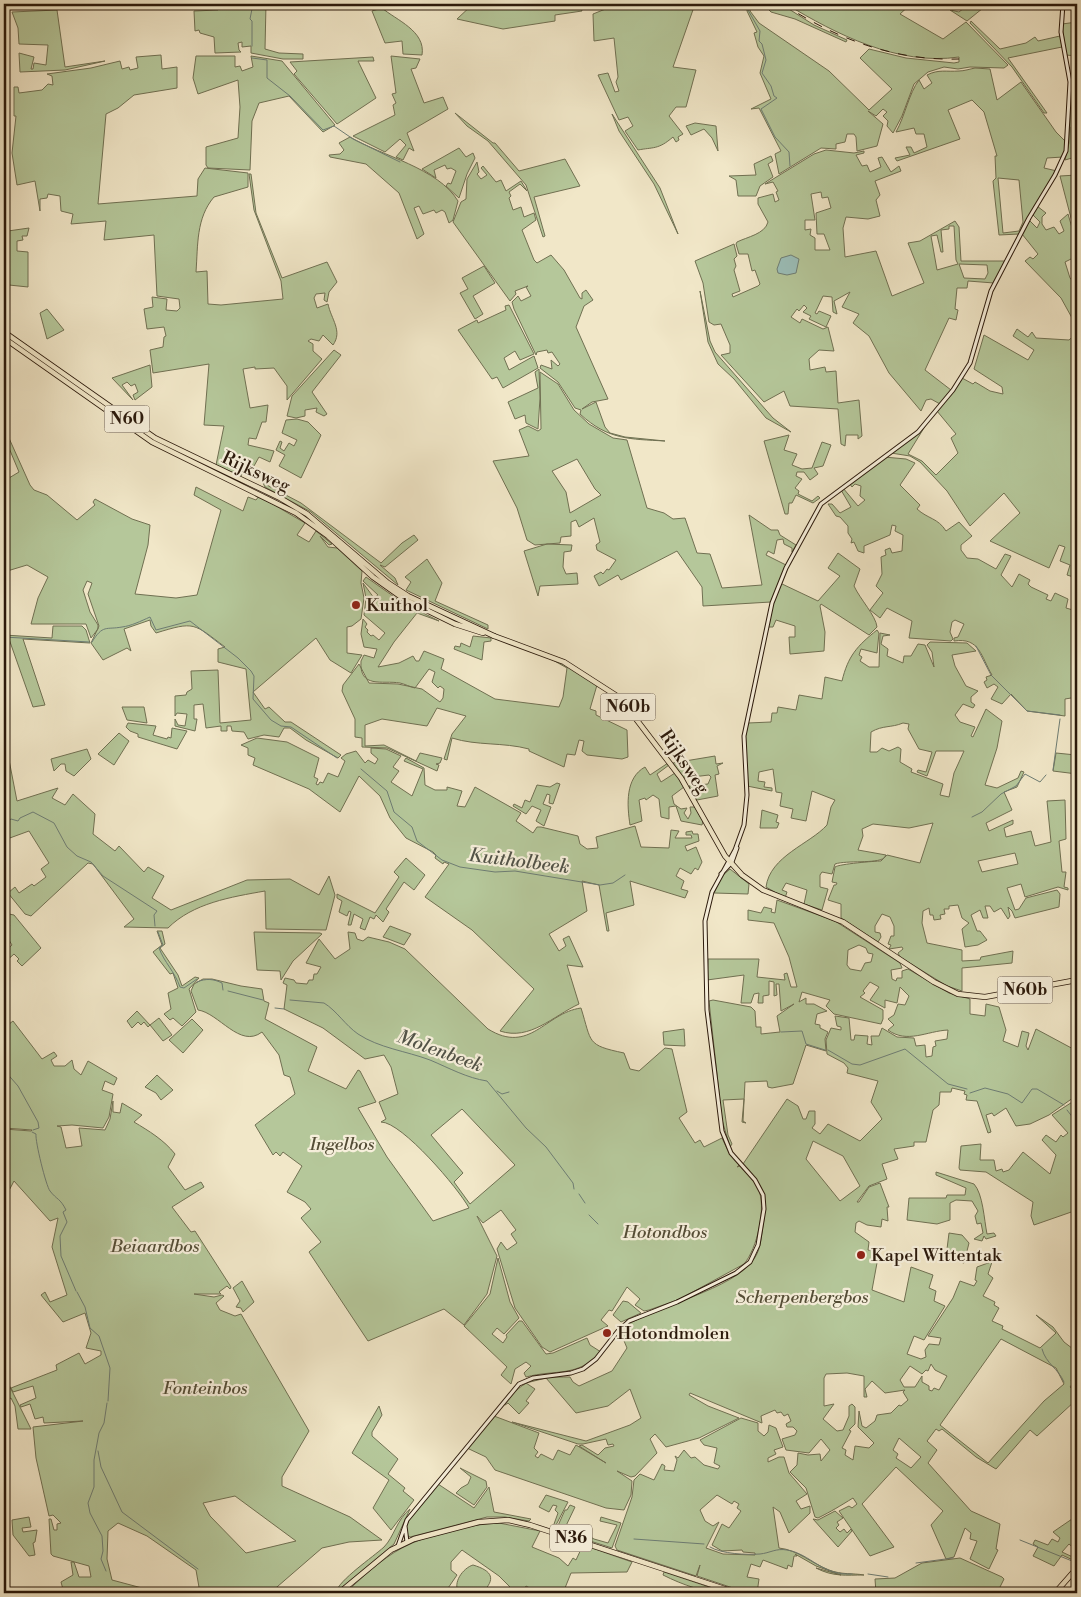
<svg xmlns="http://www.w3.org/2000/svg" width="1081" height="1597" font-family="'Libre Bodoni',serif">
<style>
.green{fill:#b5c79a;stroke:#707052;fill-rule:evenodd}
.water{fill:#9bbfba;stroke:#6e7d74}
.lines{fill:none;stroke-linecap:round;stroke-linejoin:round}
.stream{stroke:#6e7d74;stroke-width:1}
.secondary-casing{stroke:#2b190b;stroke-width:5}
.primary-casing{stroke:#2b190b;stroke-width:6}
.trunk-casing{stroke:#2b190b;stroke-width:6}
.secondary{stroke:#f6efdb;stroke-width:3}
.primary{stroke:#f1e7c8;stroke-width:4.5}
.trunk{stroke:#f1e7c8;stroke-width:4.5}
.rail{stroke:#2b190b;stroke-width:1;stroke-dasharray:9 9;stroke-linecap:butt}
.poi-dot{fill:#8f2418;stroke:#f6efdb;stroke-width:2}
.labels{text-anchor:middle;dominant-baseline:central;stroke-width:4.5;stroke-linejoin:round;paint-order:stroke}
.shield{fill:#f6efdb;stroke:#685949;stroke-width:1}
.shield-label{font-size:16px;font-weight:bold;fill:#2b190b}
.street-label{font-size:18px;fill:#2b190b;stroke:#f6efdb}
.poi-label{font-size:18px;fill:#2b190b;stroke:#f6efdb;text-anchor:start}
.park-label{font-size:18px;font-style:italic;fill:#544d36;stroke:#f6efdb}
.water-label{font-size:19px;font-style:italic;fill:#525348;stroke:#f6efdb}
</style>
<rect width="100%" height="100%" fill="#f1e7c8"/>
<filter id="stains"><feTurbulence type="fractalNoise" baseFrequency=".004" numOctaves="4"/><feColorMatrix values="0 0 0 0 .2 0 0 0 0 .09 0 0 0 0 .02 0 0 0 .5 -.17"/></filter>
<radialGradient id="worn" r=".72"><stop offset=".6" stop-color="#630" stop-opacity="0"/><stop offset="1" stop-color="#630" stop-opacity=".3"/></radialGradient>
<!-- green -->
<path class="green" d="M213,4h53l-1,45 14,4 24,1v5h-20l-32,-6v-7l-9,1v-5l-4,1 1,7 2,2 -26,1 -1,-16 -14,-4 -1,-3 -4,1 -1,-20 24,-1z
M473,4h107l2,7 -27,4v6l-52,8 -46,-10z
M608,4h87l-22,63 23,3 -10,37h-10l-7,9 14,18 -5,3 1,3 -3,2 -3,-5c-15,13 -20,10 -35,13l-13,-19 8,-5 -5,-9 -9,3 -21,-45 10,-2 7,19 4,-1 -3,-9 2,-5 -4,-39 -20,3 -1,-27 15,-6z
M747,4h4l-1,7 9,12 70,48 40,39 23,-21 -32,-31 9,-9 37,9 48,5 5,-1v-5c-61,9 -123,-23 -173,-53h125l-11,10 43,25 23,-17 42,43 -4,3 -34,-1 -12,2 -14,-2 -16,5 -14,12 -12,32 -9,17 -6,-7 1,-5 -5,-5 4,-4 -4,-3 -7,7 -8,-5 15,13 -6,22 -20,5 -1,-14 -2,-3h-7l-2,8 -9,2v5l-15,-1 -42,26 -4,-20 6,-3 -22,-43 -8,1 20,-10 -11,-26 4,-17 -6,-9 -4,-14 3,-1 -10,-21z
M763,4h18l33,21 33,15 -1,2 -51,-23 -24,-7z
M969,4h19l-21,17 -17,-11 9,2z
M382,8c14,12 44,23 40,47l-19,-1 -1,-13 -17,2 -13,-32z
M57,10l8,57 40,-6 -40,9 -45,2 -1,-19 15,4 -3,12h2l1,-6 12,2 2,-20 -29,-1 -1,-16 -6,-16z
M1076,16h1v40l-11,-1 -4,-31 15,-2z
M971,21l29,28 26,-6 9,-6 3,4 22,-5 2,11 -54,11 39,55h-3l-32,-46 -42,-44z
M161,55l1,14 15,-2v21l-43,7 -16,13 -12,6 -8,90 99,-8 1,-17 7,-11 43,5v14l-34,10c-18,21 -16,48 -18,75l11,-1 1,33 13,1 62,-6 -2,-18 -27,-71 -5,-36h2l5,39 26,65 45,-16 10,20 -8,10 -2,10 -3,-2 1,-7 -9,1 -2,4 3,10 11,-4c3,15 15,27 5,41l-10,-10 -4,6 -8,-2 -3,2 5,3v7l9,8 -35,41v-14l-13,-18 -19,1v-2l-12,2 7,39 18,-3 -2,17h-4l-6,17 -7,-1 -1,7 26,6 -4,11 -11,-5 -5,9 -7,-3 -6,13 -25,-11 8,-39 -20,-1 5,-61 -56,9 -3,-23 13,-3 1,-10 2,-1 -2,-9 -17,2 -3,-20 9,-2 -1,-10 15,2 -1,11 11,1 3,-3 -1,-9 -22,-3 -3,-61 -50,5 2,-19 -35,3 2,-10 -12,-3 -1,-15 -12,-2 -1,4 -7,1v12l-5,-30 -18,4 -5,-32 4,-37h-2v-29h4l1,6 23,-3 6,-6 5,1 -1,-9 -5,-2 44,-6 29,-7 2,8 7,-2 1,3 8,-2 -2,-11z
M196,56h39v11l5,-1 2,5 11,-4 -2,-11 31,5 53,64 -12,7 -34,-36 -30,7 -7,18 -2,49 -42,-2 -2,-3v-18l32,-9 2,-31 -2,-27 -40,14 -5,-16z
M391,56l29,3 -4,9 -5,1 13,34 19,-6 5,12 -41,24 7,18 -5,-3 -6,12 -7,-3 10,-12 -6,-6 -15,13 -32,-16 42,-21 -2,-10 3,-2 -4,-9 4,-1z
M373,57l1,4h-16l18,37 -39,26 -43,-50 3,-3 -7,-9z
M975,68l15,1 7,31 24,-18 35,50 10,10 -3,15 -16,1 -3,10 13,3 -38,63 -20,1 -6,-54 3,-3 -1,-22h2l-13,-44 -12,-12 -24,10 12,29 -63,22 -2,-3 15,-3 -4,-8h5l3,6 13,-6 -3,-13h-8l-2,-6 -18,4c9,-16 13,-39 23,-52l5,9 8,-6 -5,-8c12,-6 19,-3 32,-4 5,0 11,-2 16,-3zM998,178l21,2 4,42 -4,9 -16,2z
M1077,92v35h-6l1,31 -7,2 4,-17 1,-35 3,-2 -4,-1 1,-12z
M455,113l38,30h2l24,28 46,-12 15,27 -46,11 11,39 -2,1 -17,-52 -38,-44 -21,-15z
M612,114l48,74 18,46 -24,-50 -35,-53z
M695,123l21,3 2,25 -6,-13 -8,-9 -13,6 -5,-9z
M350,137c32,19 88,31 108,64l-5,19 -4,3 -4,-11 -3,-2 -6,3 -2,-3 -11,4 -4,-8 -5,2 10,26 -7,5 -18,-46 -33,-29 -36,-7 -1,-2 11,-1 4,-4 -5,-7z
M459,148l7,9 7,-4 2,5 -8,16 -8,24 -13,-12 2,-3 3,1 5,-13 -5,-3 -4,1 -2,-4 -11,5 2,8 -14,-9z
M826,150l28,3 10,-2v2l-8,2 6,11 5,-1 3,7 11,-5 -3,-9 4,-1 9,15 8,-6 2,5 -26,10 5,14 -4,5 4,16 -12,3 -22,-2 -3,11 2,29 31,-6 16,45 32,-13 -16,-40 12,-2 35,-20 4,6 2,34h44l-11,22 -26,-2 -1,7h-10l-2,21 3,1 -2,10 -7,-2 -24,52 26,20 -11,14 -9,-5 -5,1 -5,11 -32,-38 -20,-37 -16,-13 6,-9 -17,-7 8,-15 -16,9 3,13 -4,-2 -1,-15 -9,-1 -8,17 2,1 2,-3 12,5 -5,11 -17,-8 2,-3 -8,-4 4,-4 -3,-3 -5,6 -2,-2 -6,8 9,6 2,-4 21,10 5,-2 6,24 -15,-1 -10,9 1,11 15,-3 1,5 10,-1 2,32 21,-3 3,36 -4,3v-4h-12l-1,11 -4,-2 -3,-35 -48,-3 -6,-15 -20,11 -43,-47 9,-2v-8l-9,-21 -7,1 -5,-3 -6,-39 -8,-22 39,-17 3,12 -3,3 2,7 -2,4 6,21 -8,3 1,3 25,-11 2,-2 -5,-14 -3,1 -4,-17h-9l-3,-10 1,-2c10,-5 28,-8 31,-20l-10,-18v-6l15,-4 2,8 4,-2 -3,-8 2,-1 -5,-9 -8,2 49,-30zM821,192l1,6 6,-1 3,11 -15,5 1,21h7l6,16h-15v-12l-5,-3 1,-6 -6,1v-10h10l-4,-26zM949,226h5l2,34 2,4 -21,6 -6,-34 6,-1 4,17h2l-2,-22 8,-1zM959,264l28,1 1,8 -3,6 -21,-1z
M771,156l2,5 -5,3 5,13 -13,9 -4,10h-18l-2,-16 -7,-4 27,-1 -2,-11z
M477,162l2,10 -2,2 4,5 6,-4 -6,-7 2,-2 13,16 5,-2 5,11 15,-10 6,10 -7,-7 -11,8 2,4 -2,2 4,12 8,-3 3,10 10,-4 2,7 -14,10 12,30 3,3 14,-8 13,15 16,28 2,1v-6l4,-3 7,10 -9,6 -8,21 32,72 -16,3 -10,7 14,-7 9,25 5,6 15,4 40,4c-35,-2 -57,-1 -85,-27l1,-4 -6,-2 -17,-26 -18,-14 1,-3 11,4 -1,-9 7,6 2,-2 -8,-12 -4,1 -1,-3 -10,2 -1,3 -22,-46 -2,-7 6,-6 3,5 10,-5 -5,-9 2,-1 -13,5 1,3 -6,7 -57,-79 8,-20 5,-3 1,-20z
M1077,175v66l-17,-65z
M1037,206l9,7 -4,4v7l4,6 8,-3 5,7 5,-3 -4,-10 8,-7 9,31v11l-12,6 5,16 7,8v41l-16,-29 -36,-37 5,-4 3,2 5,-5 -16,-20 7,-14 8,8 3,-6 -8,-8z
M29,228l-2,8h-5l1,4 -6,1v10l11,1v35l-19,-2 -2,-25h-3v-20h4v-9z
M484,266l11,17 -22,13 10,18 -8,5 -15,-26 8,-4 -6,-11z
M700,291l10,50 5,11 58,66 18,14 -25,-14 -32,-39 -16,-15 -10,-22z
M509,305l25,49 -14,6 -5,-9 -11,7 5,12 25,-14 4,12 -35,20 -6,-11 -5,2 -34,-49 19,-10 1,3 28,-13 -1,-4z
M47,309l17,21 -17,9 -7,-26z
M1017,329l11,8 4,-5 4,6 33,2 8,-7v245l-10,-3 3,-10 -10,-4 5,-14 -6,-2 -10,23 -59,-27 30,-28 -16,-20 -34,33 -23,-35 -27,-29 -10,-6 -19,-3 36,-30 -19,31 14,7 14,14 22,-22 -7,-15 5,-4 -19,-23 25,-33 11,6 2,-2 15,9 13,3 -1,-7 -28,-18 10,-34 44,25 6,-10 -21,-14z
M334,350l7,5 -29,37 15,22 -3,2 -8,-4 1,-4 -12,2v6l-9,2 -9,-2 5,-20z
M150,365l2,22 -17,13 -2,-5 5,-3 -3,-8 -4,2 -4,-4 -5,3 11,15 -21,-22z
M539,369l1,29 -2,31 -12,-6 -1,-8 -10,4 -7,-17 30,-14 -3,-16z
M540,372l18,12 16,26 15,14 24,14 14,2 20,68 17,5 9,6 12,-1 12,35 13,1 12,34 40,-3 -13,-70 22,15h7l2,5 16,10 -4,7v-4l-8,-4 -1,-5 -6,1 -3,14 -6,-3 -2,4 20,10 -15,37 -68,4 -1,-19 -25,-36 -56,29 -3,-5 -19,11 -5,-10 7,-4 2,2 4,-5 2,1 7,-10 -19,-10 -1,-5 4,-3 -6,-24 -15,9 -3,-7 -5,2v14l-10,1 -1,6 -25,2 -8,-5 -10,-32 -24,-47 36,-5 -10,-26 9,-4 10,5 3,-2zM577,459l18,30 6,6 -31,18 -4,-21 -14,-21z
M297,419l11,3 13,13 -20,43 -22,-12 6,-11 -9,-5 4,-9 2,1 -2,6 4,3 5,-8 5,3 3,-6 -15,-7 4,-13z
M4,427l26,58 4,5 13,5 30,25 18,-15 -2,-3 2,-3 37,20 18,6 -2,20 -13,49 41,4 21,-3 24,-85 -27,-15 2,-8 47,24 5,-14 8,3 3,-4 46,27 -8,12 12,7 7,-11 16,13 -3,1 -9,-9 8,11 9,1 25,23 -1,12 3,15 -3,21 -9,7 -5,1v26l15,2 -11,18 -21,-13 -14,-22 -63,54 12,17 4,-2 16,15h6l50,33 -3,3 -32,-18 -16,-12h-6l-5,9 -15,-2 -16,4 -4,-7 -12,-1 -1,-5h-4v5h-6v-5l-15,2 -3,-24 -9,1v14h3l-2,12 -20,-5v-7l3,6 7,1 2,-12 -10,-1 -2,3v-20l11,-1 1,-3 5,-3 -1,-18 27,-1 2,53 31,-3 -5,-51 -28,-7v-13l7,-2c-32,-24 -30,-26 -69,-14l-5,-7 -1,-6 -26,9 7,22 -4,-3 -24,12 -12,-17 8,-17 -11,-32 4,-11 -5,-2 -4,9 7,22 8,13v4l-7,9 -5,-14h-55l7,-26 10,-21 -21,-12 -23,7v-91l15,-9 -15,-36z
M789,435l-5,15 13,4 -5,11 10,4 10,-1 10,-26 9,3 -8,21 -9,2 4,6 -8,6 -6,-8h-7l-1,4 6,3 -7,9 4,3 -1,3 14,7 6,-5 2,2 -7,5 -17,-8 -4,8h-3l-1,11h-3l-21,-73z
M884,457l22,2 9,4 -15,22 20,20 -3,4c11,10 21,9 29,22l13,-9 13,14 -11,9v5l6,8 11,1 18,10 9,-15 6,2 -10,19 11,12 7,-13 11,6 -2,4 3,3 17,8 -2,4 5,2 4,-8 13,6 -2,9 7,2c4,-12 -2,-19 1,-29l3,1v115l-12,2v17l-38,-5 -16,-17 -9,10 -11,-5 7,-12 -4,-3 -7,4 -3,-6 3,-2 -1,-3 6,-2c-11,-18 -12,-38 -38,-34v-3l4,-1 6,-13 -9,-4 -3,2 -2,10 3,7 -2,2 -42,-3 3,-17 -25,-13 -7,10 -10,-8 13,-17 -7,-7 6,-12 -1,-17 5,-2 -1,-5 5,-2 2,5 10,-2 1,-16 -8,-4 1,-5 -4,-1 -2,10 -26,11v7l-6,-2 -4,-9 -3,1 1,-4 -4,-6v-7l-8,-9 -4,-1 -8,-12h4l8,9 11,-6 -10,-17 2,-2 15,18 7,-6 -5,-4 1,-10 -6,-2 -3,3 -3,-4z
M263,483l38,20 80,60 21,-20 12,-8 4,5 -33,27 -5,-2 15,13 3,7 -87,-73 -46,-25z
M547,544l25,1 -1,6 -7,1 -1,15 3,7 11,-1 1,11 -38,2 -2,10 -14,-45z
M838,553l22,16 -6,17c6,13 22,30 23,41l-8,8 -48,-31 -1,2 5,26 -1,19 -34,3 -1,-17h6v-11l-19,-6 -3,7h-5l3,-18 9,-26 38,18 22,-25 -12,-8z
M427,559l15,24 -7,18 53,24v4l-82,-39 5,-8 -6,-5z
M366,577l37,26 36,18 -22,-8 -23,29 -16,25 21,-4 14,-7 3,5h3l5,-10 20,8 -3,10 54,30 64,8 4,-10 4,-29 -16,-9 12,4 34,22 -7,24 6,2v4l31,15 1,27 -6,2 -35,-4 -5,-4 2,-10 -5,-1 -4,15 -8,-1 -3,13 -35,-16v-2c-26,-7 -52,-3 -77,-11l-5,22 -3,-1 8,-25 14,-18 -29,-8 -10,18 -45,-7 -17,6v21l19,-1 32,16 4,-8 22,5 -2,5 -4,1 3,1 -2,6 -50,-23 -25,-1v-9l-7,-1v-18l-13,-28 1,-6 16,-21 10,19 29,1 24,5 18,13 3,-4 1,-9 -4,-3 -2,2 -6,-6 3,-10 -6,-3 -14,19c-5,-1 -10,-4 -15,-5 -18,-3 -41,6 -39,-22l3,-6 10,3 3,-9 -13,-2 -3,-13 2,-15 4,5 -2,3 3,3 -1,2 4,4 2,-1 6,5 6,-7 -21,-18 2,-17 -3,-15 11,15 4,-3 -15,-14z
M53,626h29l4,4 4,13 -67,-4 22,66 -12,2 -24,-68 -5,-1v-3l48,3z
M877,630l2,3 -2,20 -16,-4 -2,6 3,2 -2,4 9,6h10l1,-34 10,2 -7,1 -2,8 7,5 -1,7 16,7 1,-7h7l7,-12 7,1 9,22 -2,-15 -5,-7 3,-3 37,1 9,8 -24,4 3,11 11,20 12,5 -7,6v5l4,3 -2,3 -10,-4 -8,11 5,7 15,5 -4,9 2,1 13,-28 16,12 -5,27 -12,37 12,3 21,-10 3,-7 3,1 -7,15 -13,5 8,18 -26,13 3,8 24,-11v4l-9,4 2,9 25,-6 4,15 16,-4 -4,-41 18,-1 1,39 -7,2 3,31h4l-2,15 4,1v2l-10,-3 -33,10 -4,-13 -14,4 8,22 4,-1 7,-11 31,-8 3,4 -1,13 -44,11 -3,-7 -4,-4 2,9 -2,3 -7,-11 -7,4 -4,-6h-5l3,12h-5l-3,-8 -9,5 6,16h3l7,9 -9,5 -13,2 -3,-18 7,-6 -7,-5 -4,-13 -9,1v3h-5l1,5 -5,1 1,4 -7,1 -1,-5h-3l-1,-7 -6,3 -1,12 5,20 35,7v11l18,-1 1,-3 32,-6 -1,12 -50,5v23l-15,-5 -47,-29 -2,-4 5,-4 -1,-2 -13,2 2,-4 -3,-1 3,-8h3v-10l-4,-9 -8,-3 -7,12v6l5,1 1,4 -3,5 -37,-24v-14l-13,-4 6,-15h2l1,-2 -5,-1 3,-15c4,-3 40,-6 46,-6l6,-6 33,8 13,-40 -24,5 -36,-4 -11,5 1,7 -5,14 28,5 -2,3c-8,6 -37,2 -49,6l-3,10 -10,-2 -2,3v12l8,2 -6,21 -18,-6 3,-14 -21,-7 -4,7 5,2 -2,6 -19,-11c4,-31 44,-43 61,-62l4,-18 4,-7 -23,-9 -6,30 -15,-3 2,-9 -13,-3 2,-13 -6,-1 -3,-23 -14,3 -1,9 7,1 -1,5 8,1v3l-25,-5 -2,-47 3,-16 23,-1 1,-9h5l1,-6 18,3 3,-15 23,4 3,-22 17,4c6,-25 15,-35 35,-51zM903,723l6,1 -1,5 11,20 13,3 -6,20 -8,-2 -1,2 10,4 9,-25h28l-10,22 -5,24 -9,-2 3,-11 -32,-12 1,-3 -12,-7 1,-13 -3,-2 -9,4 -7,-3 -5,4h-7l1,-20c12,-7 20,-4 32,-9zM1015,853l3,11 -36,8 -4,-11z
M473,636l18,2v3l-7,1 -2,18 -28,-11 1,-3 5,1 1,-4 9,4z
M122,707h22l3,16 -20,-3z
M128,723l28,3 -3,9 14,4 1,-2 3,1 1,-10 15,3 -10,18 -39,-12v-3l-8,-3 -4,-4z
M119,733l10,8 -15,24 -16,-11z
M4,734l13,67 41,-13 -6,10 13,7 8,-11 22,20 -2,20 22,17 4,-5 25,26 4,-5 16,9 -12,22 19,12 76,-30 43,-1 29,16 10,-19 6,19 -9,35 -60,-1 -1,-38c-34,6 -72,12 -97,37l-44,-1 10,-8 -41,-55 -5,-1 -57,53 -6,-2 -17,-21 7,-6 4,6 13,-9 2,2 12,-9 -5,-8 8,-6 -20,-32 -22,8 -3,-3z
M257,738l30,4 32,16 -5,19 4,2 -2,5 2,1 2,-3 3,1 5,-10 10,4 7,-16 -4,-3 5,-4 10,-3 9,12 3,-3 7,4 3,-5 -7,-6v-5l15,1 15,7 -8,11 6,4 -8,11 21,14 11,-27 -19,-8 2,-3 18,10 1,17 10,5h12v-3l15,4 -5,15 8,1 10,-20 46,26 -5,8 17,12 4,-6h4l37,9 2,8 7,5 11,-1 -2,-11 39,-11 6,21 28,1 2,-18 8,1 -4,7h17l-1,-3h-5v-3l6,-1 1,3h5l1,7 -14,5 2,5 9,-4 6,15 -4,8 -3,-2 -4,6 -11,-6 -4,8 8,5 -3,8 7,2 -3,7 -55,-17 4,24 -28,8 3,18h-2l-8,-46 -17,-4 5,30 -38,23 10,17 7,-5 -3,-7 6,-3 14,31 -16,-2 12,39c-26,12 -49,37 -79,27l34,-42 -62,-59 -47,-33 24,-33 -5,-2 -1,2 -8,-6 1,-3 -3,-3 -27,-14 -16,-20 -10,-22 -21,-20 -19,36 -31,-23 -56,-24 2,-7 -7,-3v-7l-7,-3z
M1077,748v26l-24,-3 3,-18 20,2z
M87,749l4,10 -17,17 -8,-5 -1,-7h-4l-7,7 -3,-12z
M715,756l1,8 7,-1 -6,3 2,8 -4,1 3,21 -21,4 -8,-14 19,-2 3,-7 -2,-2 -25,3 -11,-15z
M668,763l1,2 -12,9 4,8 14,-9 9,14 -12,9 2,8 7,5 6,-1 -3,5 4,6 3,-6 -1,-6h5l8,14 -1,4 -21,-4 -5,-15 -7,1v12l-8,-2 -2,-18 -6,-4 -7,5 -1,-2 -6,2 3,21 -12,4c-3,-20 -5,-47 15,-58l5,8z
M557,783l3,1 -7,20 -4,-1 1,-8 -3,-1 -4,10 8,3 -7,19 -8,-5 5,-11 -9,-4 -6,8 -13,-8 1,-2 8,4 3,-8 5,2 7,-17 13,2z
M762,810l16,5 -2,7 3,1 -2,5h-17z
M406,858l19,17 -11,15 -10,-8 -18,27 3,3 -6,10 -7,-7 -2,4 -4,-2 -5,13 -5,-2 3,-9 -9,-5 -3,11h-3l3,-13 -2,-1 -2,5 -8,-4 3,-11 -5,-3v-4l38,19 24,-36 -5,-5z
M730,869l19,15 -1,10 -34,-1 8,-17z
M777,900l58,21 65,42 2,5 -11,2 1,9 4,2 1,-3h5v-7l6,-2 41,24 21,6v15l15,2 1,-12 13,3 7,23 -3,11 15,6 4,-16 7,2 -3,13 2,4 8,-21 41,22v16l-2,3 2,2v23l-28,20 -19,9 -14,2 -10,-18 -12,8 -2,-3 -6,2 5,17 -3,1 -11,-32 -11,-1 1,-5 -3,-1 1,-3 -13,-3 -1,4h-11l-1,13 -6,5 -7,32h-12v4l-20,3 4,10 -16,5 5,15 -18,7 -12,16h2l10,-15 11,-4 9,24h-2l1,14 -6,-2 -1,8 -14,-2 -8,-4 -3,2 -1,9 14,10 -1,8 11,2 -7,38 32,12 7,-35 22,8 -4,13 7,3 -2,10 11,5 -21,34 -10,-4 -7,18 14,5 5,-2 -1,-7 4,-6 10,1 2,-7 -13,-2 25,-38 7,-17 14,5 3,-5 -2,-1 2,-13 22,-8 -7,3 -4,12 5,4 -10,18 12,6 -1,3 5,3 -7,13 11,5 -1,3 38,19 16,-15 -20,-18 17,12 11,15 13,10v9l-3,3 3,3v7l-6,6 2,3 -3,4 4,4 3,-1v14l-2,-3 -38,35 -7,-6 -34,39 -20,-12 -34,-28 -3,2 -3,-2 -9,12 10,9 -9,13 43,48 29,13 -4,25 2,1 -9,19 -19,-10 7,-18 -7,-2 1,-6 -6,-5 -11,29 -8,2 -15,-34 12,-14 -47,-44 -34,37 32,43 -24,9 -31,-45 10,-5 3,2 5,-4 -4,-6c-13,8 -21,13 -35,20l-3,-1 -9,-29 -16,-16 7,-7 1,-12 10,2 12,-1 1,7 9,-11 -9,-11 -12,14 -23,-3 -4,-11 13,-4 2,-4 -4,-4h-6l-1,-3 5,-3 -3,-7 -4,2 -3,-4 -4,1 -2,-3 -14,6 1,7 -72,-30 -1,2 19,11 31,12 -40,20 -33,9 -11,-13 -5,5 7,14 -22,23 -4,1 -14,-6 15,10 -1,14 -7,15 -18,-2 -111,-38 -9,-13 -19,-9 27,-32 45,17 -5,15 4,4 -3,4 3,2 3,-4 12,6 5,-10 12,5 6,-10 30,18 -27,-17 3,-1 16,10 7,-7 9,-2 -1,-2 -5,1 -2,-6 -23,5h-5l-66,-22 74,19 44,-16 11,-7 -11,-29 -22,17 -32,7 -30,-35 -20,5 9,6 -9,12 3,2 -10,11 -11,-11 -3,2 -2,-1c24,-27 32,-27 67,-27l3,5 6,4 33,-15 15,-23 -5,-12 5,-6 -1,-4c31,-21 107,-36 128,-67 7,-10 7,-22 9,-33 5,-31 1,-39 -20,-62l44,-65 11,7 5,13h3l3,-8h6v13l-3,4 8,6 8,-10 32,17 22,-22 -11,-17 7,-21 -31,-8 1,-5 -4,-5 -17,-9 -1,-14 5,-12 10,2v-3l-4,-1 -2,-10 14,2 2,22h3l1,-5 13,1 -1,8 5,1 -1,-9h8l3,-8 15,9 17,1 2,8 9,-1 1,12 6,-1 1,-9 3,-1 -1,-5 12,-2 1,-9c-21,1 -41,14 -60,0l6,-5 -6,-6 6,-4 4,-11 7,1 4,-9 -9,-9 -3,16 -12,-3v8l-15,-8 9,-13 -9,-5 -7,9 2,2 -5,4 23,13v9l-2,5 -47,-10 -8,-8 4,-6 -28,-8 -3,10 7,-4v6h8l13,7 -10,3 -2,10 5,1v3l8,4 -3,7 1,12 -20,-6 -13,39 -21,4 -4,-1 -1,-6 -22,1 -2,39 3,2 -4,-1 2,-23 -21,1 5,35 4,9 -2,3 -8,-27 -13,-119 4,-1 38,7 4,4 1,16h5v7l19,-2 -3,-16 17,-12 -13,7 -2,-27h-3l1,11 -3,1v-14l-5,-1v14l-6,1v7h-5l1,-10 -5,1 -3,9h-10l3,-28 -37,5 1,-21h51l-2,18 28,3 -1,-6 3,-1 4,14h6l-8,-30 -15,-34 -26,-3v-10l13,3 3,-6 8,2 -1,3 4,1zM859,945l7,3 2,5 5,1 -2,8 -6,1 -4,8 -11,-2 -3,-4 1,-15zM813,1141l30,15 17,30 -20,15 -34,-42zM1001,1339l55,29 8,16 -20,17 -56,62 -48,-38zM931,1364l4,6 12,6 -8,14 -5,-2 -2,3 -3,-1v-4l-7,-4v-6l-7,11h-11l-4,-7 10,-14 12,8 4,-4 2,1zM847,1373l17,3v21h3l-2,-8 7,-8 13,12 20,-3 -2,2 5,8 -7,6 -2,-1 -8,8 -14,2 -2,6 -9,7 -4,-2 -3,-15 -1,16 16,16 -5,5 -14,-2 -2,14 -8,-5 1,-5 -4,-2 9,-17 -2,-1 6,-6v-17l-3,-3 -3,2v10l-6,14 -6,1 -14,-12 11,-15 -10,2v-28l2,-4zM899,1438l22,19 -10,11 -15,-10 2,-4 -5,-4z
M9,914l5,1 27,33 -19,18 -5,-5 2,-2 -5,-5 -10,9v-11l8,-7 -8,-13 6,-6 -3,-4z
M390,926l21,8 -7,11 -21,-8z
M157,931h5l3,13 -5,4 18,27 4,11 13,-9 4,1 -10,11 7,23 -14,14 -9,-8 -3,2 -6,-6 7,-5 -3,-16 10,-5 -5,-15 -3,1 -17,-22 9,-7z
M254,932l66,1 2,1 -29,27 -12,19 -1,-9 -23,-1z
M348,932l7,1 2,6 6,2 5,-4 21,5 16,7 83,80c42,26 57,-16 93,-21 11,35 5,37 43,45l6,16 9,2 26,-23 7,1 15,63 -8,6 16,25 5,-3 4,7 18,-9 7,15 10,12 -2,2 3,-1c6,7 14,14 18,22 9,19 -1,61 -14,76l-64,35 -31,11 -5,1 -9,-6 5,-6 -13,-12 -15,24 -3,-1 -8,10 7,6 -58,26 -8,-5 -27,-39 -18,-59 4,-7 6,8 10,-7 -6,-9 5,-4 -15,-20 -18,13 -6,-7 20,40 -10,38 -23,31 -20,-16 -76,32 -59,-89 12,-10 -20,-24 10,-9 -6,-7 -18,-10 15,-26 -19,-14 -3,4 -4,-4 -3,3 -18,-30 40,-31 -5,-17 -6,-2 -5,-20 -17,-23c-22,17 -43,-19 -64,-22l-7,-19 3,-7 9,-5h9l29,7 21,3 2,12 5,2 -4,16 52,28 -9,24 38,18 12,-19 2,1 16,31 -18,6 29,49 46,64 36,-13c-10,-19 -67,-86 -88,-86l5,-3 -7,-17 19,-8 -7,-27 -7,-12 -19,4 -42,-31 -39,-19 3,-24 -4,-2 2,-5 9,2 2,3 11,1 2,-4h4l1,-6h3l4,-7 -15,-4 13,-24 16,20 15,-10zM462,1109l53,56 -45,39 -16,-22 9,-9 -32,-38z
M137,1011l13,14 9,-7 13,17 -9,6 -13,-16 -2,2 -4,-5 -3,3 -3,-3 -6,6 -5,-7z
M192,1019l11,11 -20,23 -14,-13z
M13,1021l29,38 12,-7 3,4 -6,4 3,6h11l7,-6 2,9 7,6 7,-14 29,17 -3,7 -9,-4 -3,9 11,4 -4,23 -6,11 -31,-3 -15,1 4,1 5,21 16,-2 -3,-18 26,2 5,-11 3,-18v11l7,1 2,-10 20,12 -8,7c15,9 30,18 41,32l-7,13 17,23 16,-8 3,5 -32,20 19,25 4,-1 36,56 -1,2 -3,-3 -8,6 2,2h-27l20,3 8,-2 2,1 -8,7 4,7 15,6 6,-2 68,117 -27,46v9l68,31 32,23 -33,2 -27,6 -52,45h-70l-4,-23 -49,-34 -29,-13 -10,8 -1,28 5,21 30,8 6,5h-84l-3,-11 12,-7 -2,-13h3l5,15h12l-2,-11 -36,-10 -2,-2 -2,-35h2l3,11h3v-6l4,-1 -8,-8 -4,1 -13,-58 -3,-31 50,-6 -39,2 -1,-6 -8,2 -5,-15 -9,3 -1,-2 16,-7 -3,-12 -20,6 -2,-4 46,-18 -1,-5 23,-12 6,11 16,-9v-4l-15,-3 5,-15 -6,-20 -22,9 -22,-27 4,-3 5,10 17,-7 -15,-48 6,-29 -8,3 -36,-40 -10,19v-71l27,2 1,-1 -28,-2v-100zM235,1496l61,45 -50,12 -36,-37 -7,-13z
M684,1029l1,17 -21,-1 -1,-13z
M157,1075l16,15 -12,10 -5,-7 -11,-6z
M1077,1099v111l-43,15 -3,-9 2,-14 -47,-30 -26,-2 -1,-2 2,-22 20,-2 -1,16h14l2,11 6,-2 1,3 6,-2 14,-18 27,22 6,-19 -14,-15 4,-5 10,7 5,-7 2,2 5,-4 -16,-18z
M936,1172l38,12c9,10 10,35 13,50l7,-1 2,3 -10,3 -2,-3 -2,5 -8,-2 9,-6 -2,-10 -4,1 -2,-8 3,-5 -6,-10 -16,-1 -6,3v17l-13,4 -30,-4 2,-22h37l1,-3h18l1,-7 -30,-13z
M949,1233l13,2 7,8 -5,20 -23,-6h5z
M498,1258l12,44 9,16 -15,16 -7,-6 -5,6 11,9 4,-6 -1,-2 13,-14h3l24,33 7,-1 34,-15 3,7 11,7c-24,26 -45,17 -75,25l-2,-4 7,-7 -5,-4 -11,7 -4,15 -10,-9 6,-8 -43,-41 26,-32z
M242,1281l12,21 -11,10 -2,-4 -5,-1 4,-6 -7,-13z
M623,1301l5,1 13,11 -20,9 -8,-7z
M4,1375l27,54h-13l-3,-23 -4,-8 -2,1 -5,-13z
M379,1406l3,9 -10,17v4l26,23 -10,15 17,14 -2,3 11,9 -23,30 -18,-22 16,-28 -37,-27z
M741,1418l17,5v8l6,5 4,-4 1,-7 7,3 7,19 -9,3 2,4 -8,4v4l11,-5h5l5,16 18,21 -11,7 5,8 9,-3v7l-21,20 -9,-21 -7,-5 6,41c19,2 32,15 50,22 13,5 24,3 35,5 -18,0 -31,2 -48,-7l25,7 -25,-9 -21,-12 2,2h-3l-2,11 -4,-2 -1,4 -24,-9 -3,7 -9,-3 -4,13 12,2 -2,14h-9l-51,-17 3,-11 -4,11 -79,-26 -2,-4 17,-49 2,-17 6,-6 14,6 8,-16 3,2 -1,4 10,1 3,-11 -2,-4 3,2 6,-8 7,8 4,-1 9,8 14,4 2,-3 -6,-3 3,-15 -13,-3 -4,-5zM717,1495l15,9 2,-3 5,3 -2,4 4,3 -12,17 -7,-4 -10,21 10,6 20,-1 1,2 12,1v2l-32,-1 -17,-6 13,-26 -6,4 -8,-5 -5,-11z
M460,1468l26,13 1,6 -13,18 -18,-12 5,-5 7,-4 3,-7z
M438,1484l36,24 15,-21 5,25 37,7 -2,2 -24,-4h-18l-77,20 -4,-2 -1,-6 5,-11z
M546,1495l22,7 -12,23 -2,-1 4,-11 -3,-3 2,-4 -4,-1 -4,7 -10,-5z
M570,1505l5,2 -11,23 8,2 2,-4 3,1 17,10 14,4 9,-18 -17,-4 1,-4 20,6 -9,25 -56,-18 9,-20h2z
M410,1509l-16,35 -58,48c3,-12 37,-35 48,-45 10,-10 13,-28 26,-38z
M835,1511l8,7 -6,4 2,3 -3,3 4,4 4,-3 3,4 4,-4 1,2 -14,16 -25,-28 5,1z
M29,1517l2,10 -9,1 1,4 14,-2 -2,12 -2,1 2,12 -6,1 -16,-21 -1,-15z
M1072,1519l5,5v7l-4,6 4,4v10l-8,-7 -7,8 15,7v3l-15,-7 -8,11 -21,-10 5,-9 -5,-3 2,-4 13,5 4,-6 6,3 2,-4 -7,-6z
M499,1523l41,8 -8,16 27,11 9,8 5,-8 3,2 7,-15 49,17 -5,10 -56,1 -6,15 21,5h-47l-13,-7 -4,7h-6l-17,-17 -37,-26 -11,12v8l6,5 -11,16 8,2h-109c17,-15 36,-34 57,-45 26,-14 69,-24 97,-25z
M960,1558l42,19 2,2 -7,14h-121l-1,-14 20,-1 27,-15z
M473,1565c20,6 23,14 9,28h-23c-7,-10 4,-25 14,-28z
M664,1572l63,21c-22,0 -44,-8 -64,-18z"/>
<!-- water -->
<path class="water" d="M791,255l8,4 -3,14 -9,2 -9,-2 -1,-4 4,-11z"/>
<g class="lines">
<!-- stream -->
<path class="stream" d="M750,4l-2,6 12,21 -1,10 3,3 4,16 -4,13 9,13 3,10 3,2 -16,11 14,28 14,15 1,14
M252,46v-25l-2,-2 3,-15
M252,58l15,2v18l23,18 33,34 11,-4 19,13 47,23
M4,600l3,1 -3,14
M4,637l85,5
M92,642c11,-18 14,-12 30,-15 9,-1 19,-6 28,-10l6,13 34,-9 48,37 13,13 3,5 -1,23 18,21 10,6 10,1 46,31
M976,646l15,29 36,36 33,4
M361,769l26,22 7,21 18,15 5,14 25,19 18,7 35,5 20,-1 85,14 13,-2 12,-8
M1053,770l7,-51
M972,817l10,-5 19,-18 15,-8 9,-12 15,8 6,-7
M4,824l7,-5 7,2 2,-3 13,-6 21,11 13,24 10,9 14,6 12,14 54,35 -3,4 1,11
M158,932l5,13 -4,3c5,14 16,24 21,39l4,1 13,-9
M197,982c9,-4 17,-3 25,1l1,7
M228,991l35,9
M290,1000l34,3c13,8 21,22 34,31 21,14 48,17 72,26 19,8 37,18 57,21l39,47 20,19 27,36 1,6
M275,1008l9,1
M781,1032l21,-1 4,13 19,6
M828,1050l24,14 8,1 45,-16 43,35 19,5
M4,1070l14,16 20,36 1,6 -6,2
M497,1091l5,3 7,-2
M970,1093l15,-5 23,6 14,9 10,-14h5l27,16
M1067,1110l10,13
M32,1132l4,2c-1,7 10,52 14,57 7,9 10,7 16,19l-3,2 4,10 -7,14 1,20 15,35
M579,1194l6,9
M589,1215l9,9
M77,1292l8,15 5,21 9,8 11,32 -2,33
M1042,1349c4,15 16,19 22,33
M1074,1428l3,-2
M1075,1431l2,5
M98,1451l3,16 21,45 76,57
M634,1539l70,5
M1020,1540l57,23
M710,1547c12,7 36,8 50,7 10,-1 16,-6 27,-4 24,4 35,26 65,24
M916,1563l37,-5
M106,1571l-5,-12 2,-8 -1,-15 -12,-23 -2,-10 6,-16v-27l5,-27 5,-10 3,-20
M868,1574l20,3"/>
<defs>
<path id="secondary" d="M721,874l11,-12 5,-14
M405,1526l2,16
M398,1546l9,-26 112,-136 14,-6 38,-5 12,-4 13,-10 22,-28 11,-10 48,-19 59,-29 14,-11 8,-17 6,-36 -1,-14 -8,-15 -24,-27 -9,-22 -15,-121 -2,-89 7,-29 23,-42 9,-25 3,-30 -3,-59 28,-133 14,-35 35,-64 97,-72 35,-42 17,-27 21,-72 38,-73 26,-43 11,-24 4,-69 -9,-50 2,-28"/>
<path id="primary" d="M494,636l70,26 56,36 61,80 44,78 17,19 21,15 80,32 91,60 24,12 27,3 92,-17
M339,1593l52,-43 23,-11 65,-17 29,-2 22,5 207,68
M1055,1593l22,-25"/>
<path id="trunk" d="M4,332l151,106 125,60 27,16 81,69 20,13 86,40
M4,338l148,104 144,71 32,23 45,41 31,22 51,25 28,9"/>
</defs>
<!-- secondary casing -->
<use href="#secondary" class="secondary-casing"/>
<!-- primary casing -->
<use href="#primary" class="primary-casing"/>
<!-- trunk casing -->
<use href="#trunk" class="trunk-casing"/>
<!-- secondary -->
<use href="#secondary" class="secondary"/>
<!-- primary -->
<use href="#primary" class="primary"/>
<!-- trunk -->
<use href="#trunk" class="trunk"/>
<!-- rail -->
<path class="rail" d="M783,4c53,35 112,57 176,55"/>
</g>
<!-- markers -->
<g class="poi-dot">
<circle cx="356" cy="605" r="5"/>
<circle cx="861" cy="1255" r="5"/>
<circle cx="607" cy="1333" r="5"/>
</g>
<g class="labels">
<!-- shield labels -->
<g class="shield">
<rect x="104.5" y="405.5" width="45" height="27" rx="4"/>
<rect x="600.5" y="693.5" width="55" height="27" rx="4"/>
<rect x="997.5" y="976.5" width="55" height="27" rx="4"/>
<rect x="550" y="1524.5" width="42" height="27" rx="4"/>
</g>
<g class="shield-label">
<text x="127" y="419">N60</text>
<text x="628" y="707">N60b</text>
<text x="1025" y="990">N60b</text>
<text x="571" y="1538">N36</text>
</g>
<!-- street labels -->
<g class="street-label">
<text transform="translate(256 472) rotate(25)">Rijksweg</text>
<text transform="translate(684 762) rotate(56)">Rijksweg</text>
</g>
<!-- poi labels -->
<g class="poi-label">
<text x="366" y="605">Kuithol</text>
<text x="871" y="1255">Kapel Wittentak</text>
<text x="617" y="1333">Hotondmolen</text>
</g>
<!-- park labels -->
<g class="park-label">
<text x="342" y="1144">Ingelbos</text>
<text x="665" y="1232">Hotondbos</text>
<text x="155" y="1246">Beiaardbos</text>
<text x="802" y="1297">Scherpenbergbos</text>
<text x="205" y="1388">Fonteinbos</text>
</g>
<!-- water labels -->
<g class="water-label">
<text transform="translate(519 861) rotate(7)">Kuitholbeek</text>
<text transform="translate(440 1051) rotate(20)">Molenbeek</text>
</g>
</g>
<!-- margin -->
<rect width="1081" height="1597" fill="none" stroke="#f1e7c8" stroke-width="20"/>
<rect x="5" y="5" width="1071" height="1587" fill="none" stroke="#2b190b" stroke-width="2.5"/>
<rect x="10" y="10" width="1061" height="1577" fill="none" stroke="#2b190b"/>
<rect width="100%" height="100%" filter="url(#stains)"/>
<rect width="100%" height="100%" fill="url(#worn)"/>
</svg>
